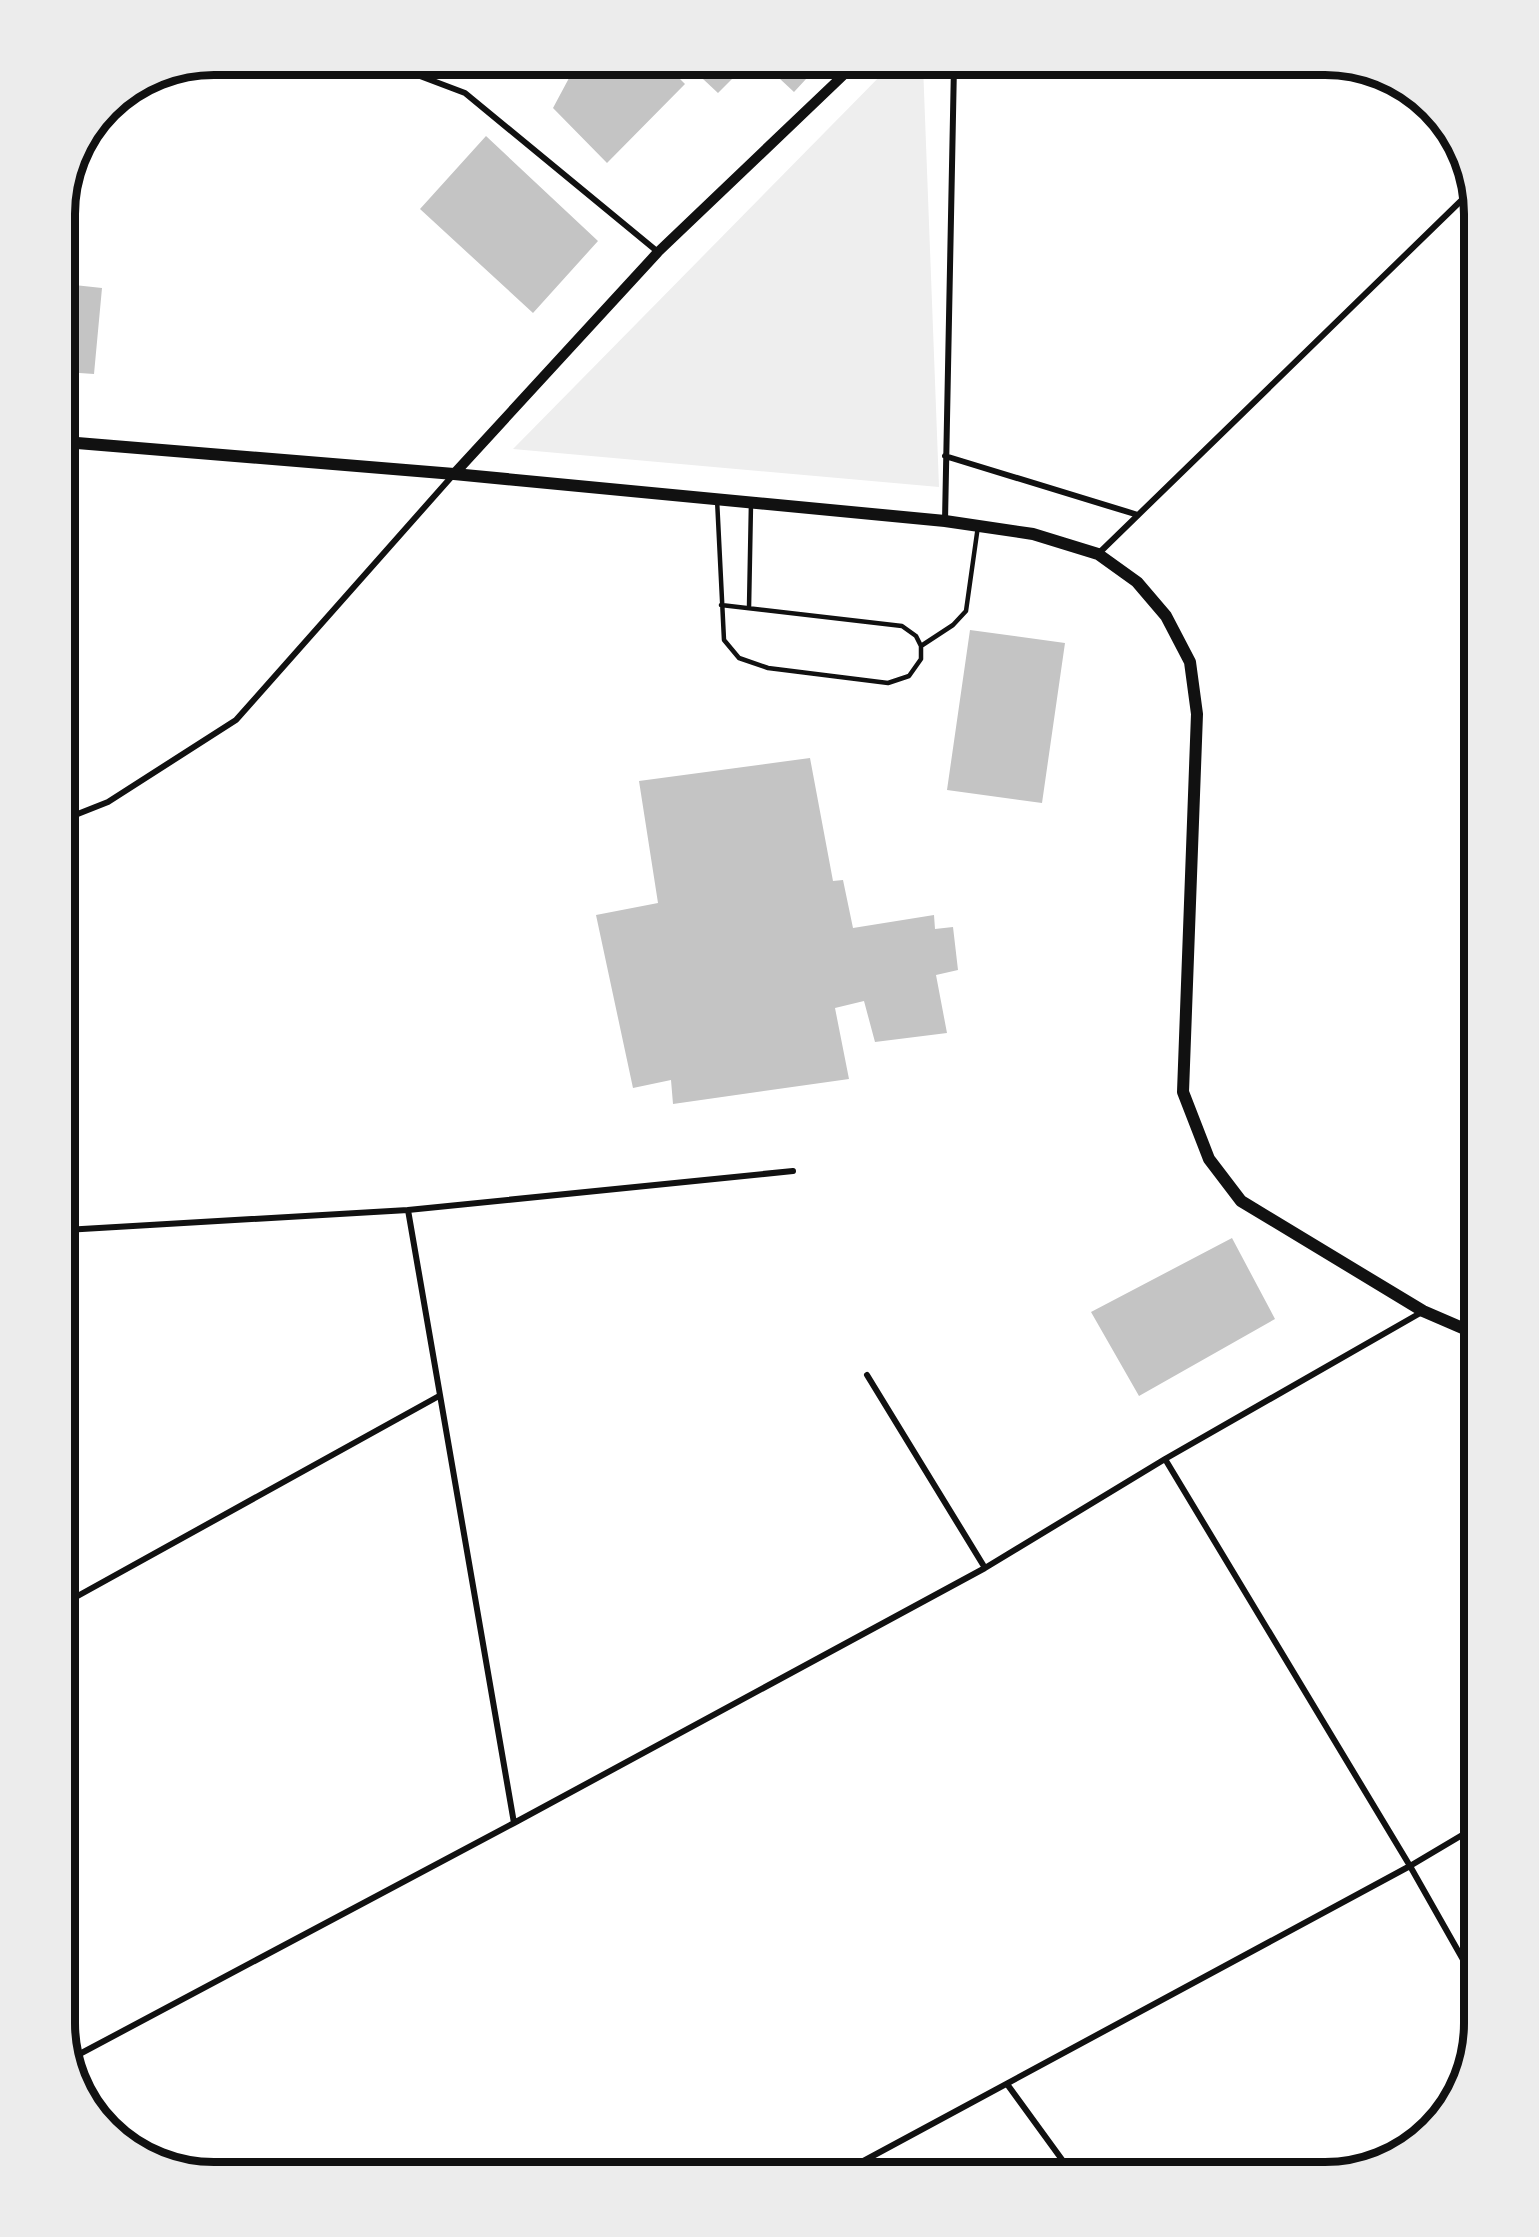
<svg xmlns="http://www.w3.org/2000/svg" width="1539" height="2237" font-family="Bitter,serif">
<style>
.green{fill:#eee}
.building{fill:#c4c4c4}
.lines{fill:none;stroke-linecap:round;stroke-linejoin:round}
.service{stroke:#111;stroke-width:4.5}
.minor{stroke:#111;stroke-width:6}
.tertiary{stroke:#111;stroke-width:10}
.secondary{stroke:#111;stroke-width:12}
.rim{fill:none;stroke:#111;stroke-width:8}
</style>
<rect width="100%" height="100%" fill="#fff"/>
<!-- green -->
<path class="green" d="M891,65h32l16,422 -426,-38z"/>
<!-- building -->
<path class="building" d="M576,65h90l19,19 -78,79 -54,-55z
M688,65h58l-28,28z
M765,65h54l-25,27z
M486,136l112,105 -65,72 -113,-104z
M65,284l37,4 -8,86 -29,-2z
M970,630l95,13 -23,160 -95,-13z
M810,758l23,123 10,-1 10,48 81,-13 1,14 18,-2 5,43 -22,5 11,58 -72,9 -11,-41 -29,7 14,71 -176,25 -2,-24 -38,8 -37,-173 62,-12 -19,-122z
M1232,1238l43,81 -136,77 -48,-84z"/>
<g class="lines">
<!-- service -->
<path class="service" d="M717,499l7,141 15,18 29,10 120,15 21,-7 12,-17v-13l-5,-10 -14,-10 -181,-21
M749,608l2,-105
M921,646l32,-21 13,-14 12,-85"/>
<!-- minor -->
<path class="minor" d="M342,65l78,11 45,17 193,159
M945,456l193,59
M945,521l9,-456
M1098,554l371,-361
M65,819l43,-17 128,-82 218,-246
M408,1210l106,613
M65,1230l343,-20 385,-39
M867,1375l118,193
M1165,1459l245,407 64,113
M65,1603l374,-207
M74,2057l440,-234 471,-255 180,-109 257,-147
M1007,2084l64,88
M843,2172l567,-306 64,-38"/>
<!-- tertiary -->
<path class="tertiary" d="M454,474l204,-222 196,-187"/>
<!-- secondary -->
<path class="secondary" d="M65,442l389,32 491,47 88,13 65,20 39,28 29,34 24,46 7,52 -14,378 26,67 32,42 182,110 51,22"/>
</g>
<!-- crop -->
<path d="M0 0H1539V2237H0ZM214 75H1325A139 139 0 0 1 1464 214V2023A139 139 0 0 1 1325 2162H214A139 139 0 0 1 75 2023V214A139 139 0 0 1 214 75Z" fill="#ececec" fill-rule="evenodd"/>
<path class="rim" d="M214 75H1325A139 139 0 0 1 1464 214V2023A139 139 0 0 1 1325 2162H214A139 139 0 0 1 75 2023V214A139 139 0 0 1 214 75Z"/>
</svg>
